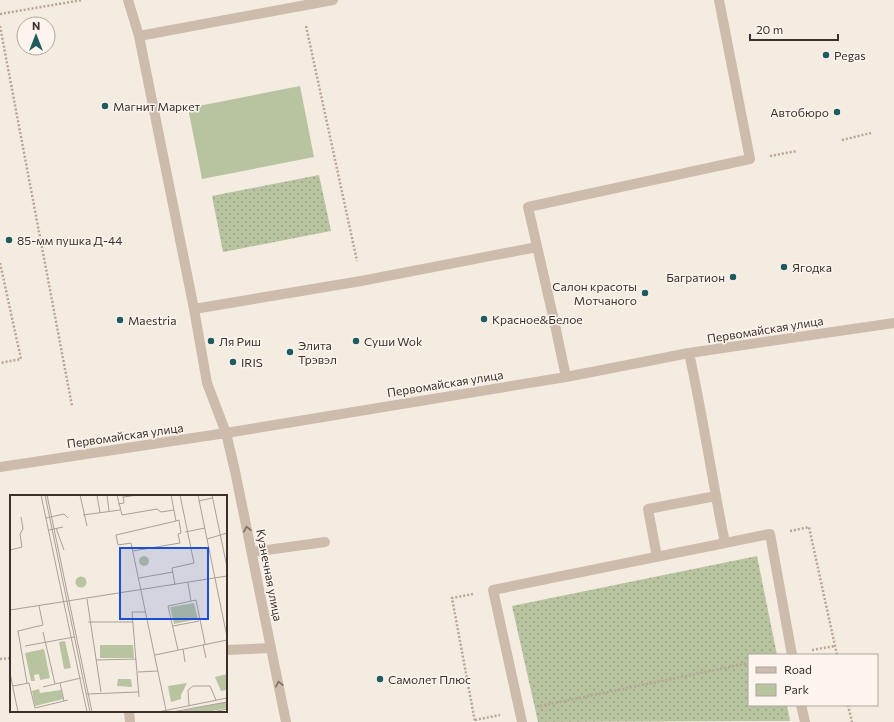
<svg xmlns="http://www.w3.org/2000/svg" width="894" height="722" font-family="Commissioner,sans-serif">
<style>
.green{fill:url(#green-dots)}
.pitch{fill:#b8c4a0}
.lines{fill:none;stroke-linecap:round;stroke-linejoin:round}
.path{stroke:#b9a596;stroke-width:2.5;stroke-dasharray:2 2;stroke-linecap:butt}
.service{stroke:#cdbbac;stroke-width:10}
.minor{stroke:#cdbbac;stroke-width:10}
.tertiary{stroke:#cdbbac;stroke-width:10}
.oneway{stroke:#7d6f65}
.poi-dot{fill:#1f5a5e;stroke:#fbf5ee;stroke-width:1.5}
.labels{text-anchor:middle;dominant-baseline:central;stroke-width:3;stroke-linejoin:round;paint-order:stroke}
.poi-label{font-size:12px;fill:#3b302b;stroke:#fbf5ee;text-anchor:start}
.street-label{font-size:12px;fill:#3b302b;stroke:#fbf5ee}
.inset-road{fill:none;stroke:#aaa098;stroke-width:1}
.view{fill:#1d4ed8;fill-opacity:0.15;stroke:#1d4ed8;stroke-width:2}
.inset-edge{fill:none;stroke:#3b302b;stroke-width:2}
</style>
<defs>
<pattern id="green-dots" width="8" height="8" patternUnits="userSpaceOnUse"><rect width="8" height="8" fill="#b8c4a0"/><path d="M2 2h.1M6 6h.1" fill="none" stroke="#97a083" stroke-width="1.8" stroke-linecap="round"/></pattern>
</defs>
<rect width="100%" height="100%" fill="#f4ebe1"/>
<!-- green -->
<path class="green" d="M319,175l12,56 -108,21 -11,-56z
M757,556l20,99h-28v50h38l3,16 -252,1 -26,-116z"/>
<!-- pitch -->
<path class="pitch" d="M300,86l14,71 -112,22 -14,-71z"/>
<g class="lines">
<!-- path -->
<path class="path" d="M0,14l82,-14
M0,26l72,380
M306,26l51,235
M842,140l29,-7
M770,156l27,-5
M0,263l21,96 -21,4
M790,531l19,-4 28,128
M473,594l-21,4 23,124
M812,650l23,-4
M0,659l11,-1
M848,705l4,17
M540,706l209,-43
M475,720l25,-5"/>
<!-- service -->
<path class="service" d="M128,0l11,36 55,273 13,74 19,50
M139,36l194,-36
M194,309l167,-28 176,-34
M689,353c14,63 23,127 36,190
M566,377l-11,-52 -27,-118 222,-48 -31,-159
M252,552l73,-10
M657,557l-9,-48 68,-13
M226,650l45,-2
M801,705l4,17
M129,711l1,11
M522,722l-29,-132 277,-56 22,121"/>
<!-- minor -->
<path class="minor" d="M226,433l9,38 51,251"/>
<!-- tertiary -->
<path class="tertiary" d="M0,467l226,-34 340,-56 123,-24 205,-30"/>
</g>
<!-- one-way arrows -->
<defs><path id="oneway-chevron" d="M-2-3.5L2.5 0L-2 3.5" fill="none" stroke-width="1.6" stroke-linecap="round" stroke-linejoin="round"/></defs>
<g class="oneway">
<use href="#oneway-chevron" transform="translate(247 529) rotate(-102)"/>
<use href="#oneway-chevron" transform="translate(279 684) rotate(-102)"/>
</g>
<!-- markers -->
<g class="poi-dot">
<circle cx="826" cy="55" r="4"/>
<circle cx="105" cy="106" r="4"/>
<circle cx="837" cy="112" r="4"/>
<circle cx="9" cy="240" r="4"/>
<circle cx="784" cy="267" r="4"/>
<circle cx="733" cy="277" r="4"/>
<circle cx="645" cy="293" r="4"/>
<circle cx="484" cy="319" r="4"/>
<circle cx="120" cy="320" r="4"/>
<circle cx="211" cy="341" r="4"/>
<circle cx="356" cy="341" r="4"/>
<circle cx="290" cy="352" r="4"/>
<circle cx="233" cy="362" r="4"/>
<circle cx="380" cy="679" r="4"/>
</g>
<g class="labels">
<!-- poi labels -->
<g class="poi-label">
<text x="834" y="55">Pegas</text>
<text x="113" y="106">Магнит Маркет</text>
<text x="829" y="112" text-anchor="end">Автобюро</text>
<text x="17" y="240">85-мм пушка Д-44</text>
<text x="792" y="267">Ягодка</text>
<text x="725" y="277" text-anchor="end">Багратион</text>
<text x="637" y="286" text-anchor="end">Салон красоты<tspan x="637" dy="14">Мотчаного</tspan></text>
<text x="492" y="319">Красное&amp;Белое</text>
<text x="128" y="320">Maestria</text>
<text x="219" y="341">Ля Риш</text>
<text x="364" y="341">Суши Wok</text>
<text x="298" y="345">Элита<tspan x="298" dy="14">Трэвэл</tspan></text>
<text x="241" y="362">IRIS</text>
<text x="388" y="679">Самолет Плюс</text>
</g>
<!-- street labels -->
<g class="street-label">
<text transform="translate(765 329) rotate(-9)">Первомайская улица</text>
<text transform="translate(445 383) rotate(-9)">Первомайская улица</text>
<text transform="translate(125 435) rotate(-8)">Первомайская улица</text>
<text transform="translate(270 575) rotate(79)">Кузнечная улица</text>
</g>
</g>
<!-- overview -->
<g transform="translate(10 495)">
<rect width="217" height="217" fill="#f4ebe1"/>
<path d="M65.5 87a5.5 5.5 0 1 1 11 0a5.5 5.5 0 1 1-11 0ZM184,108l4,16 -24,5 -4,-17zM55,146l6,27 -7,1 -5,-27zM90,150h33l1,13h-34zM34,154l6,29 -10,2 -1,-6 -5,1 1,6h-4l-6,-28zM217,179v16l-6,1 -6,-14zM177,188l-6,12v4l-10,3 -3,-16zM29,194l1,4 21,-3 2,9 -28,7 -3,-15zM217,207v6l-20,4h-31z" fill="#b8c4a0"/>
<path d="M129 66a5 5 0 1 1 10 0a5 5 0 1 1-10 0ZM121,184l1,8 -15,-1 1,-7z" fill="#b8c4a0"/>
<path class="inset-road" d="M31,0l46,217M35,0l45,217M37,0l45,217M70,0l7,31M87,0l3,18M97,0l2,16M107,0l5,20 35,-6 4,3 13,-2M188,0l29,142M202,0l15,72M114,2l13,-2M189,6l13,-3M108,9l6,-1 -1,-8M73,20l37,-5M36,23l18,-4 4,4M46,33l8,22M39,35l14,-3M175,37l20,-4M197,44l20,-6M0,55l12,-3 -2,-13 3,-5 -2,-12M123,56l47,-8 -2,-9 3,-1 -2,-13 -3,1 -5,-26M129,83l34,-6M178,88l3,18M165,90l-3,-17 22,-5 -14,-68M77,104l14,93M0,115l217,-34M78,127h45M163,131l26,-5M33,137l12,52 26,-6M193,149l3,14M15,151l49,-9M173,154l2,13M168,155l-10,-44 28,-6 9,44M145,160l72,-15M86,165l40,-1M128,177l20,-1M0,178l8,39M17,188l-9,-52 25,-6 -4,-19M50,188l4,18M3,191l16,-3 6,25 33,-8M33,192l12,-3M77,199l51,-2M129,202l-7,-85h14M179,211l-1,-16 5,-4h17l6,14M156,215l-35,-167 -13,2 -2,-10 60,-14M148,217l69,-14M162,217l55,-10M203,217l14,-3"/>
<path class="view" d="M110,53h88v71h-88z"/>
<rect width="217" height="217" class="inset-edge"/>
</g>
<!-- legend -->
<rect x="748" y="654" width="130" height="52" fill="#fbf5ee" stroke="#aea6a0"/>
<rect x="756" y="667" width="20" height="6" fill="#cdbbac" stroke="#aea6a0"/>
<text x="784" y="674" font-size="12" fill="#3b302b">Road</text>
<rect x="756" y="684" width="20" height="12" fill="#b8c4a0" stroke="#aea6a0"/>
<text x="784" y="694" font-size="12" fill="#3b302b">Park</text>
<!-- north arrow -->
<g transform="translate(36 36)"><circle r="19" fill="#fbf5ee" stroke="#aea6a0"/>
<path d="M0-3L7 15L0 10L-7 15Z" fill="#1f5a5e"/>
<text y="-6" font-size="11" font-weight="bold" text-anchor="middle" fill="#3b302b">N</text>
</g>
<!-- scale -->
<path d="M750 34v6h88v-6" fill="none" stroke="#3b302b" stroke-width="2"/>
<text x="756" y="34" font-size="12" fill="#3b302b" stroke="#fbf5ee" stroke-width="3" paint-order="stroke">20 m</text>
</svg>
